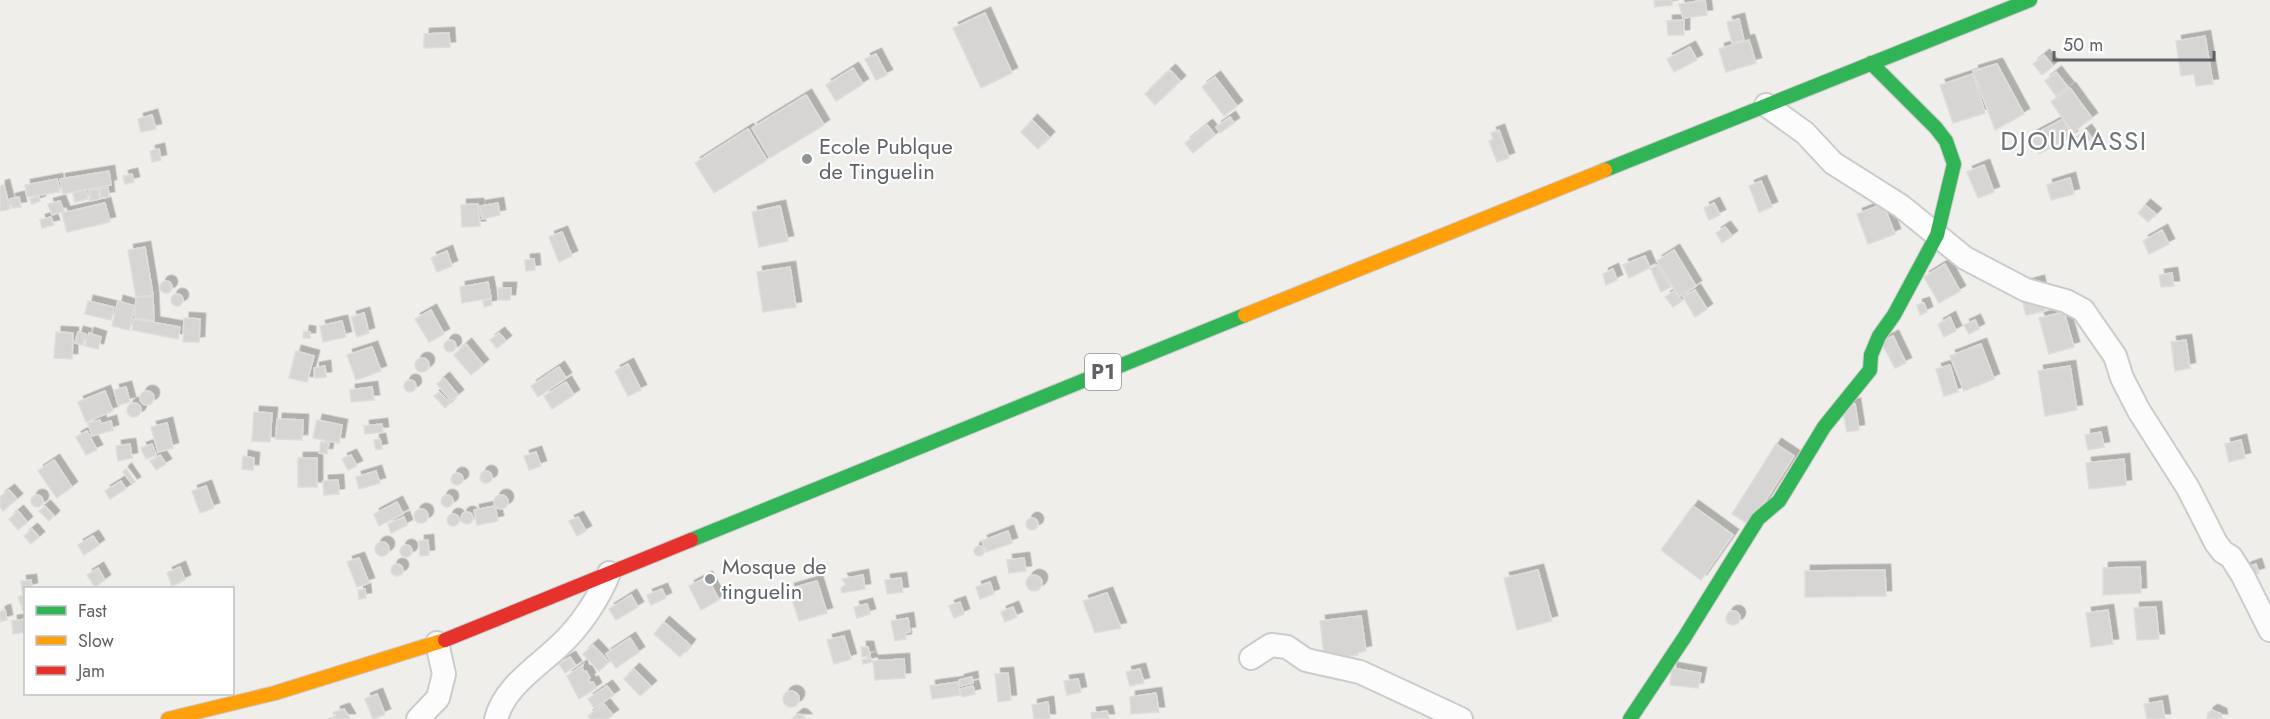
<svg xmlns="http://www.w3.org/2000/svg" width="2270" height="719" font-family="Jost,sans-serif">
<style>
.building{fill:#d6d5d3;stroke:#deddd9;stroke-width:1.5;filter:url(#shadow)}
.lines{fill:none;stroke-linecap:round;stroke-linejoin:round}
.street-casing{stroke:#cbcccc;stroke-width:26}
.fast-casing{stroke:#cacacb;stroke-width:16}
.slow-casing{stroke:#cacacb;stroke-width:16}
.jam-casing{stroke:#cacacb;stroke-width:16}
.street{stroke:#fdfcfc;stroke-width:22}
.fast{stroke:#30b455;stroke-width:14}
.slow{stroke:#ff9f0a;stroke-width:14}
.jam{stroke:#e5322d;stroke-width:14}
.poi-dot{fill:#919496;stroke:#fff;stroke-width:2}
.labels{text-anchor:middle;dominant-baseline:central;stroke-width:4.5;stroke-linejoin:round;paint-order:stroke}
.shield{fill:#fff;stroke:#8f9295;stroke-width:1.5}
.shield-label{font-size:21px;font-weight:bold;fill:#5f6368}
.poi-label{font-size:22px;fill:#5f6368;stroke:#fff;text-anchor:start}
.quarter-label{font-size:26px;letter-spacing:1.5px;fill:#70757a;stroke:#fff}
</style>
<defs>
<filter id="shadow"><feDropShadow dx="5.5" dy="-5.5" stdDeviation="0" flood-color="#0004"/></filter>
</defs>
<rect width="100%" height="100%" fill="#efeeea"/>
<!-- building -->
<path class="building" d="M1654,0h18v5l-17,2z
M1705,0l2,15 -24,3 -4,-14z
M985,13l27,60 -31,15 -28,-60z
M1739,19l5,22 -12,2 -5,-21z
M1684,20v15h-16l-1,-14z
M449,33l1,14 -26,1v-14z
M2205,36l8,48 -17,2 -2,-12 -13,2 -5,-35z
M1749,40l7,23 -30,9 -7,-23z
M1690,47l7,13 -23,12 -7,-13z
M876,54l11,21 -11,5 -11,-21z
M2044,55l9,11 -11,9 -9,-11z
M1997,64l27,50 -29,16 -22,-59z
M853,68l10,16 -27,17 -10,-16z
M1170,70l10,11 -25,24 -10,-11z
M2056,72l12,15 -12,9 -11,-15z
M1973,74l12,39 -32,10 -13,-38z
M1215,77l22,29 -13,10 -22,-29z
M2070,88l22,30 -19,14 -22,-30z
M806,95l18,30 -54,33 -18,-30z
M152,115l4,14 -15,3 -3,-13z
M1230,117l4,6 -14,10 -4,-6z
M2063,119l9,17 -33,18 -10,-17z
M1032,120l17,17 -11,12 -17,-17z
M1207,125l8,10 -22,18 -8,-10z
M748,129l19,31 -53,33 -19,-30z
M1499,130l10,28 -12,4 -8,-21 4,-2 -2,-6z
M2086,130l6,8 -9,7 -6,-8z
M159,149l2,11 -9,2 -2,-11z
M1984,165l10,27 -16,6 -11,-26z
M109,171l2,14 -48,9 -3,-15z
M132,174l2,8 -9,2 -2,-8z
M2070,178l4,16 -23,6 -4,-15z
M57,179l3,13 -33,5 -2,-12z
M1761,181l11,26 -13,5 -10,-26z
M4,185l6,24 -10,2v-25z
M108,187l1,10 -8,1 -2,-9z
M98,189l2,10 -10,2 -1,-11z
M86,190l2,9 -13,3 -2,-9z
M39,196l1,5 -8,3 -2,-5z
M19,197l2,10 -9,1 -2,-9z
M60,201l4,10 -12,4 -4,-11z
M105,203l5,19 -43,10 -5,-19z
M498,203l2,12 -18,4 -2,-13z
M1714,203l6,12 -11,5 -5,-12z
M478,204l2,22 -18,1 -1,-22z
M1883,204l12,30 -27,10 -11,-30z
M2145,205l11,9 -8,8 -10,-9z
M780,206l8,35 -29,6 -7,-35z
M51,217l3,8 -12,3 -2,-8z
M1725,227l7,9 -10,7 -6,-10z
M2162,230l7,14 -20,10 -6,-13z
M562,232l10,24 -13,6 -10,-25z
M145,247l8,48 -17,2 -8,-47z
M1674,250l22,36 -17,11 -22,-36z
M447,251l5,15 -15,6 -6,-14z
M1645,256l5,12 -21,10 -6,-13z
M534,259l1,11 -9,1 -1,-11z
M1945,264l15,27 -21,12 -15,-26z
M1657,265l14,22 -10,5 -10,-23z
M790,267l6,40 -33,5 -6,-40z
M1613,269l4,11 -11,5 -3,-11z
M2172,273l2,13 -13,1 -2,-12z
M160 287a6 6 0 1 1 12 0a6 6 0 1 1-12 0Z
M2039,281l6,30 -19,4 -7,-29z
M488,282l3,16 -29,5 -2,-16z
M498,288h13l-1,12h-12z
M1695,290l12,19 -12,8 -12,-20z
M1674,291l8,10 -9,6 -8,-10z
M171 300a6 6 0 1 1 12 0a6 6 0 1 1-12 0Z
M136,297h17l1,24 -19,-3z
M491,299l1,6 -8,2 -1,-6z
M88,301l26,6 -3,13 -26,-6z
M118,301l17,5 -6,24 -17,-4z
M1924,303l3,9 -7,3 -3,-10z
M431,310l13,24 -15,8 -14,-23z
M2064,312l10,35 -25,7 -10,-36z
M364,313l5,20 -12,4 -6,-20z
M1950,317l6,14 -12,6 -6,-13z
M184,318l16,1 -1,23h-16z
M134,319l46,8 -2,12 -46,-9z
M1975,320l4,9 -10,5 -5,-9z
M342,321l4,16 -23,5 -3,-16z
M304,331l6,1v6h-7z
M56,332l17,1 -1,26 -18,-1z
M78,332l8,2 -3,11 -8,-2z
M89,333l12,4 -3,12 -13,-3z
M499,333l7,8 -9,7 -7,-8z
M1893,336l13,27 -11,5 -14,-26z
M444 346a6 6 0 1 1 12 0a6 6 0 1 1-12 0Z
M2186,340l4,28 -15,3 -4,-29z
M466,344l17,21 -12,10 -17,-20z
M1981,344l13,35 -30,12 -14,-35z
M372,347l9,24 -25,9 -9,-25z
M296,351l18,5 -7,26 -18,-4z
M415 365a7 7 0 1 1 14 0a7 7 0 1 1-14 0Z
M628,364l13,26 -13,6 -13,-25z
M1950,365l8,27 -14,4 -8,-27z
M325,366l1,11 -11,1 -1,-10z
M2070,366l7,44 -32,6 -7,-45z
M559,367l7,11 -28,19 -7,-11z
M444,378l14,17 -7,6 -14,-17z
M404 386a6 6 0 1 1 12 0a6 6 0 1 1-12 0Z
M566,382l8,13 -22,14 -8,-13z
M126,387l4,15 -12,3 -4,-15z
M372,387l2,13 -23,2 -1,-12z
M105,391l8,20 -27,11 -8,-20z
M140 398a7 7 0 1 1 14 0a7 7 0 1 1-14 0Z
M439,392l11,11 -5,5 -11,-12z
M127 410a7 7 0 1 1 14 0a7 7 0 1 1-14 0Z
M1855,404l4,26 -12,2 -5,-25z
M254,412l18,1 -2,29 -18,-1z
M277,419l26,1 -1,20 -26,-1z
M100,420l1,4 10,-3 2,9 -21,6 -4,-13z
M317,420l25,5 -3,18 -26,-5z
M167,423l6,25 -15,4 -7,-25z
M382,424l1,8 -18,2 -1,-8z
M87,431l10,19 -11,5 -10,-18z
M2101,432l3,15 -16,3 -3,-15z
M380,439l2,10 -6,1 -2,-10z
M2241,440l4,18 -16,4 -4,-18z
M321,442l8,1 -2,11 -8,-1z
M130,444l2,14 -14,3 -2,-15z
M152,444l4,11 -10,4 -5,-11z
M1776,444l18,12 -44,69 -18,-11z
M536,452l5,14 -12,4 -5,-14z
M160,455l6,9 -10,6 -6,-9z
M351,455l6,11 -9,4 -6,-11z
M243,456l11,2 -1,12 -11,-1z
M298,458h19v29h-19z
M2124,459l2,26 -37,4 -3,-26z
M54,460l18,27 -15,11 -19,-27z
M126,469l9,13 -3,2 -9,-12z
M480 477a6 6 0 1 1 12 0a6 6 0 1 1-12 0Z
M376,471l4,12 -21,6 -3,-12z
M451 479a6 6 0 1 1 12 0a6 6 0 1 1-12 0Z
M338,480l1,14 -15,1 -1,-14z
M121,481l5,8 -16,10 -5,-8z
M206,486l8,22 -14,5 -8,-22z
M9,490l8,9 -14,12 -3,-4v-10z
M31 501a6 6 0 1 1 12 0a6 6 0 1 1-12 0Z
M441 501a6 6 0 1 1 12 0a6 6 0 1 1-12 0Z
M494 502a7 7 0 1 1 14 0a7 7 0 1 1-14 0Z
M397,502l6,12 -24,12 -5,-12z
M45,506l9,10 -5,5 -10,-10z
M495,506l3,15 -21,4 -3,-15z
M1693,506l40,29 -32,45 -40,-30z
M414 516a7 7 0 1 1 14 0a7 7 0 1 1-14 0Z
M18,511l9,11 -9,8 -9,-11z
M461 518a6 6 0 1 1 12 0a6 6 0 1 1-12 0Z
M447 520a6 6 0 1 1 12 0a6 6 0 1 1-12 0Z
M404,517l3,8 -16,8 -3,-9z
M578,517l8,14 -9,5 -8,-15z
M1026 524a6 6 0 1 1 12 0a6 6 0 1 1-12 0Z
M32,529l7,8 -8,7 -7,-8z
M1008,531l4,12 -26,9 -4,-11z
M93,536l6,9 -15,10 -6,-10z
M428,540l1,15 -9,1 -1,-15z
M375 549a7 7 0 1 1 14 0a7 7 0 1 1-14 0Z
M400 551a6 6 0 1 1 12 0a6 6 0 1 1-12 0Z
M974 551a5 5 0 1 1 10 0a5 5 0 1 1-10 0Z
M359,558l10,25 -12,4 -10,-25z
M1024,558l2,13 -17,2 -2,-13z
M391 570a6 6 0 1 1 12 0a6 6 0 1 1-12 0Z
M2256,564l3,9 -12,4 -2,-9z
M180,567l5,13 -13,6 -5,-13z
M2140,567l1,26 -38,2v-27z
M98,568l7,12 -10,7 -8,-12z
M1538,570l14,51 -35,9 -13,-52z
M1885,570l1,26 -81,1v-26z
M863,575l2,14 -23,4 -1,-5 5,-4 -4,-5z
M1026 583a8 8 0 1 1 16 0a8 8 0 1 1-16 0Z
M707,577l12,23 -18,10 -12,-24z
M901,578l2,14 -16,2 -2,-14z
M31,580l1,8 -10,3 -1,-10z
M817,581l10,32 -28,8 -10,-32z
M990,582l4,12 -14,5 -4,-12z
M365,589l1,9 -7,1 -1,-9z
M662,589l4,9 -15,7 -4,-10z
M26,593v16l-3,1 -5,-13z
M1107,593l14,35 -26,5 -12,-32z
M631,595l7,12 -22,13 -7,-11z
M960,602l4,12 -10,4 -5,-12z
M867,604l3,10 -13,4 -3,-11z
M1013,607l4,10 -12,5 -4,-10z
M2156,607l3,32 -22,1 -3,-32z
M5,610l2,10 -7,2v-10z
M2108,610l5,34 -22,3 -5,-34z
M1726 618a7 7 0 1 1 14 0a7 7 0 1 1-14 0Z
M1361,616l5,35 -8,2v2l-23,3 -1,-5 -10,1 -4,-33z
M908,618l2,14 -5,1 1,6 -11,2 -4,-20z
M26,619v13l-13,2 -1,-13z
M664,622l26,23 -10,12 -26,-23z
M844,636l7,23 -17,5 -7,-24z
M630,638l9,14 -23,16 -10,-14z
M593,645l16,17 -10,9 -16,-17z
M861,647h7l2,9 -8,1z
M570,657l6,9 -11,7 -6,-9z
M871,658l1,4 -9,2 -1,-4z
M904,659l1,19 -30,2 -2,-19z
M583,665l-1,3 2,4 2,-1 4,7 -2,1 2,4 3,-1 3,6 -17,11 -12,-23z
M1672,668l29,5 -3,15 -28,-3z
M634,669l17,17 -11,10 -16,-17z
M1140,669l4,14 -14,3 -4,-14z
M1008,673l3,27 -13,2 -3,-28z
M972,677l1,6 -13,3 -1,-6z
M1078,679l3,13 -14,3 -3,-14z
M958,682l2,13 -28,4 -2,-13z
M607,686l7,9 -20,13 -6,-9z
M973,686l2,8 -13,3 -2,-8z
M783 699a8 8 0 1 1 16 0a8 8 0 1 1-16 0Z
M1156,693l3,19 -28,2 -1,-17z
M377,694l8,20 -12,5 -8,-20z
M2162,701l3,18h-18l-3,-15z
M1048,702l2,17h-16l-2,-14z
M604,704l9,11 -6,4h-16l-3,-3z
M344,709l6,10h-22l8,-3 -1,-4z
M2212,710l9,4 1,5h-15l1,-6z
M1107,711l2,8h-17l-1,-6z
M798,714l4,1 4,4h-14z"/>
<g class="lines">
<defs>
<path id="street" d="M1766,105l39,28 28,30 68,43 64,52 61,32 40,11 17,9 32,46 7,22 17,33 49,77 28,55 7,9 8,5 12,19 27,54
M1251,658l20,-13 16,2 19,13 54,12 101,47
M418,719l20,-21 6,-24 -7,-31
M496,719c9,-33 40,-51 63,-73 21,-19 40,-48 50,-73"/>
<path id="fast" d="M1605,170l425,-170
M691,540l554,-225
M1630,719l54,-81 74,-119 21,-18 45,-74 46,-57 1,-15 8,-19 15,-21 43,-80 17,-71 -8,-23 -10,-13 -65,-65"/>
<path id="slow" d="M1245,315l360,-145
M168,719l107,-26 170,-53"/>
<path id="jam" d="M445,640l246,-100"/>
</defs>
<!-- street casing -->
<use href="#street" class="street-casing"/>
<!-- fast casing -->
<use href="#fast" class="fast-casing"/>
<!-- slow casing -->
<use href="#slow" class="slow-casing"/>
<!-- jam casing -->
<use href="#jam" class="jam-casing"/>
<!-- street -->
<use href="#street" class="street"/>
<!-- fast -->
<use href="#fast" class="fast"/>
<!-- slow -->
<use href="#slow" class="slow"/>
<!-- jam -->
<use href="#jam" class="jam"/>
</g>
<!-- markers -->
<g class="poi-dot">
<circle cx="807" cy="159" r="6"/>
<circle cx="710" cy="579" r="6"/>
</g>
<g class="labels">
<!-- shield labels -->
<rect class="shield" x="1085" y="354" width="36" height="36" rx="4.5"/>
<g class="shield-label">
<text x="1103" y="372">P1</text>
</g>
<!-- poi labels -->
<g class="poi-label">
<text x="819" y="146">Ecole Publque<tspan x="819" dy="25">de Tinguelin</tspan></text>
<text x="722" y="566">Mosque de<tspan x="722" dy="25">tinguelin</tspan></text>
</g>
<!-- quarter labels -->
<g class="quarter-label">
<text x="2074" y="141">DJOUMASSI</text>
</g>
</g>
<!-- legend -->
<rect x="24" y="587" width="210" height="108" fill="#ffffff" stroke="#bfc1c3" stroke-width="1.5"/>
<rect x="36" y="606" width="30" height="9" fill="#30b455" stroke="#bfc1c3" stroke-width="1.5"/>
<text x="78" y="617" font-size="18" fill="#5f6368">Fast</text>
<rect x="36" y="636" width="30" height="9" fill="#ff9f0a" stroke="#bfc1c3" stroke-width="1.5"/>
<text x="78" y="647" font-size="18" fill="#5f6368">Slow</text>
<rect x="36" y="666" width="30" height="9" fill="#e5322d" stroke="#bfc1c3" stroke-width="1.5"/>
<text x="78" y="677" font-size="18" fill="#5f6368">Jam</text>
<!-- scale -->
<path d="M2054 51v9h160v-9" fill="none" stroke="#5f6368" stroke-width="3"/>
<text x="2063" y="51" font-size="18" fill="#5f6368" stroke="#ffffff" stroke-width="4.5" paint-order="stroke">50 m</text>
</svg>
